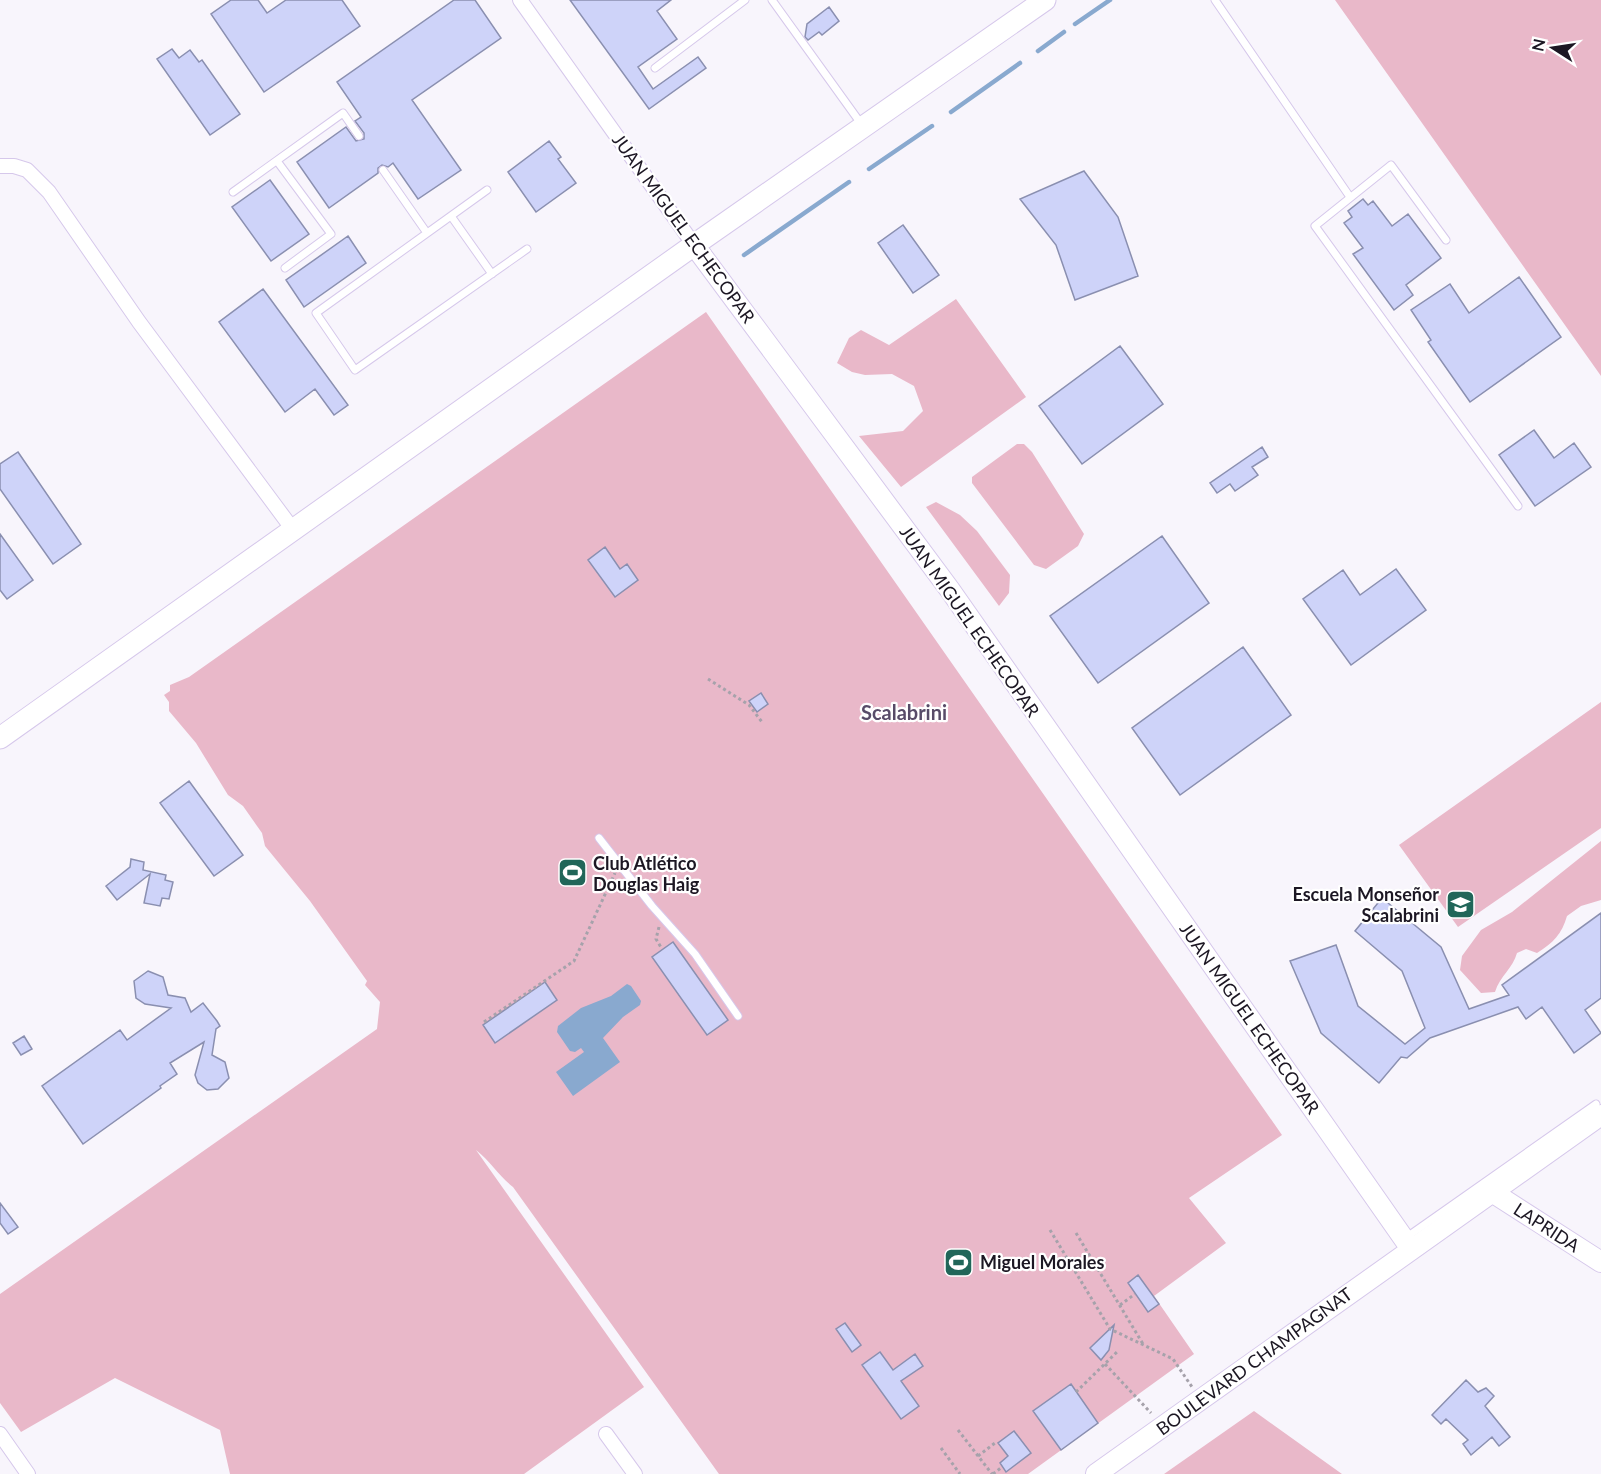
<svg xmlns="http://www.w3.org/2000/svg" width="1601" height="1474" font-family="Lato,sans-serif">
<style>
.green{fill:#e9b8c9}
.water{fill:#89a9cf}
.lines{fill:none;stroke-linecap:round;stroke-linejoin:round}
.stream{stroke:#89a9cf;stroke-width:4.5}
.building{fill:#ced3f9;stroke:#8a8fb0;stroke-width:1.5}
.lane-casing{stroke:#d6c8eb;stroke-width:9}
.street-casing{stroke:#d6c8eb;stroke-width:16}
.secondary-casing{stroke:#d6c8eb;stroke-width:22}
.primary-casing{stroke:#d6c8eb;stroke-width:23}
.path{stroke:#a6a2ab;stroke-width:3;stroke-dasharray:3 3;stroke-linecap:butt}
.lane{stroke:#fff;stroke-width:7}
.street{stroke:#fff;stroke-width:14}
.secondary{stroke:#fff;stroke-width:20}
.primary{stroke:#fff;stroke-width:21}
.labels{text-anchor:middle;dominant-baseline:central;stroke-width:4.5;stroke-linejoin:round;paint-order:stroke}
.street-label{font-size:18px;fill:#1c1723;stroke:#fff}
.poi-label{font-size:18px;font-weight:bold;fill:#1c1723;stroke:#fff;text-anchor:start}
.neighbourhood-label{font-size:20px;font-weight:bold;fill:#584b68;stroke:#fff}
</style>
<rect width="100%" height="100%" fill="#f8f5fc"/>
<!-- green -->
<path class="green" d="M1335,0h266v376z
M956,299l70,98 -125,90 -42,-51 44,-5 20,-20 -9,-25 -22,-12 -27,1 -13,-3 -15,-9 12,-25 12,-8 28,15z
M706,312l576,823 -93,63 37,45 -72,53 40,58 -166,120h-309l-206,-287c-14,-11 -22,-25 -37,-37l168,237 -120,87h-294l-10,-44 -105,-52 -94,54 -21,-29v-109l377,-265 3,-27 -15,-17 2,-4 -57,-80 -45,-55 -3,-13 -19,-27 -15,-11 -32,-52 -27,-32v-9l-5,-7 6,-4v-6l19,-8z
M1017,444h7l8,8 52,82 -6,12 -32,23 -12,-4 -62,-82v-6z
M936,502l24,13 17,16 33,44 -1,18 -10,13 -73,-99z
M1601,702v126l-143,99 -59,-82z
M1601,841v59l-20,6 -14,10c-5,18 -14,27 -30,37l-11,-4 -9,4c-4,15 -17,23 -22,39l-14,1 -21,-23 2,-14 19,-26 31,-18z
M1254,1411l88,63h-178z"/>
<!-- water -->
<path class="water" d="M627,984l4,2 10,15 -1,4 -17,12 -20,21 17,24 -47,34 -17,-24 28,-20 -3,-4 -6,4 -5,-1 -13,-19 1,-6 23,-18 30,-12z"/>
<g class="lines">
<!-- stream -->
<path class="stream" d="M1075,24l35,-24
M1038,51l26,-19
M951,112l69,-49
M869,169l63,-43
M744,255l105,-73"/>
</g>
<!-- building -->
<path class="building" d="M231,0h27l9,13 19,-13h56l18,26 -96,66 -53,-78z
M454,0h21l26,38 -89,62 49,70 -43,29 -25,-36 -5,4 -6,-2 -4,3v5l-49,35 -32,-46 49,-35 10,14 8,-2v-6l-9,-12 6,-4 -24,-35z
M570,0h101l-14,11 20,28 -39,28 15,22 45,-32 8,11 -57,41z
M829,7l10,14 -17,14 -3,-3 -11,8 -3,-3 2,-13z
M172,49l7,9 11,-8 9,12 3,-2 38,54 -30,21 -53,-76z
M549,141l12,16 -3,2 18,24 -40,29 -28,-40z
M1084,171l34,46 20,59 -63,24 -19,-55 -36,-46z
M270,180l39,54 -38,27 -39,-54z
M1363,199l5,6 5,-4 19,25 16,-12 33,44 -35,27 7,10 -19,15 -41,-56 10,-6 -19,-25 8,-6 -4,-6z
M903,225l36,50 -26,18 -35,-50z
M348,236l18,27 -62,44 -18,-27z
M1519,277l42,60 -91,65 -42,-60 3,-2 -20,-30 39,-26 19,29z
M263,289l85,116 -14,10 -19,-26 -30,23 -66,-90z
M1120,346l43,58 -81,60 -43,-58z
M1534,430l20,28 20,-15 17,24 -56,39 -36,-51z
M1262,447l6,10 -16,10 6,8 -23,16 -5,-7 -13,9 -7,-10z
M18,452l63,92 -28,20 -53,-75v-25z
M0,534l33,46 -26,19 -7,-9z
M1162,536l47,67 -111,80 -48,-67z
M605,547l15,22 7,-5 11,16 -23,17 -27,-37z
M1396,569l30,41 -75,55 -48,-66 40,-29 17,25z
M1243,647l48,68 -111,80 -48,-67z
M761,693l7,11 -11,8 -8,-11z
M189,781l54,74 -29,21 -54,-73z
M131,859l13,3 -1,8 23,5 -1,5 8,2 -4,17 -7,-1 -2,8 -16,-3 6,-29 -33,26 -11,-14 24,-19z
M1382,898l59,49 28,62 40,-14 -7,-10 99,-72v85l-16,12 16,23 -27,20 -32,-46 -16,12 -8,-12 -88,31 -23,20 -6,-1 -22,26 -58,-50 -31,-72 46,-16 22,61 47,38 20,-16 -23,-57 -47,-40z
M673,942l55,78 -21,15 -55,-78z
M148,971l15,6 5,18 17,3 6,14 12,-9 14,18 3,5 -4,3 -4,26 13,7 4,16 -11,11 -11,1 -9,-7 -3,-8 9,-33 -34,21 7,11 -17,12 1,2 -78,56 -41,-58 78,-56 7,10 44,-32 -26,-4 -9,-6 -2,-17z
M545,982l12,18 -62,43 -12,-18z
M24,1036l8,13 -11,6 -8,-12z
M0,1203l18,24 -10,7 -8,-11z
M1138,1275l21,29 -11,8 -20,-29z
M845,1323l16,22 -9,7 -16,-23z
M1114,1325l-5,25 -8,10 -11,-12z
M880,1352l13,18 22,-16 8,12 -22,15 18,25 -18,13 -39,-54z
M1466,1380l12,12 8,-4 8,8 -9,10 25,31 -11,9 -7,-9 -21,18 -8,-11 5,-4 -22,-21 -5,5 -9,-9z
M1071,1384l27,39 -37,27 -28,-39z
M1014,1431l17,22 -25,19 -6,-9 8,-7 -10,-13z"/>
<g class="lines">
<defs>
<path id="lane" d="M772,0l90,125
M1215,0l135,197
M655,68l90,-68
M277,161l54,73 -46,34
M383,170l44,63
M487,190l-171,123 39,57 172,-121
M233,192l110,-79 16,23
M451,216l41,58
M1446,240l-55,-75 -76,61 203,280
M599,838l53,68 43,48 43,62
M1404,1239l192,-135"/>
<path id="street" d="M520,0l174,245
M0,166h14l13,4 22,22 90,130 155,209
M0,1434l28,40
M606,1434l29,40"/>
<path id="secondary" d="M694,245l256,345 461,659
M1492,1192l109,70
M1096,1474l505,-359"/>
<path id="primary" d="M0,738l694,-493 351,-245"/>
</defs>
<!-- lane casing -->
<use href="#lane" class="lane-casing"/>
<!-- street casing -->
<use href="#street" class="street-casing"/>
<!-- secondary casing -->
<use href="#secondary" class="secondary-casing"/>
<!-- primary casing -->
<use href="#primary" class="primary-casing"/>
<!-- path -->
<path class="path" d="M708,679l41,26 13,17
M659,927l-3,12 6,10
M484,1022l90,-61 41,-88
M1050,1230l60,99 63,30 19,28
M1076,1233l67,111
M1120,1305l15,-11
M1105,1364l46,49
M1076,1392l41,-40
M958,1430l34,44
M941,1448l19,26
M978,1456l17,-13
M993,1474l9,-7"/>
<!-- lane -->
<use href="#lane" class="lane"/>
<!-- street -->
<use href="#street" class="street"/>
<!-- secondary -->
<use href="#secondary" class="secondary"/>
<!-- primary -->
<use href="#primary" class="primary"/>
</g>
<!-- icons -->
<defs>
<symbol id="stadium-square" viewBox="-11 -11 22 22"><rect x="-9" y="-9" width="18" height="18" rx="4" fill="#216659" stroke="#fff"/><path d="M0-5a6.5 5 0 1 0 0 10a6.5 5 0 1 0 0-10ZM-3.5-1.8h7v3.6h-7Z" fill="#fff"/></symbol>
<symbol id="school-square" viewBox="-11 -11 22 22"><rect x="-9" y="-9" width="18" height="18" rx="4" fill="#216659" stroke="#fff"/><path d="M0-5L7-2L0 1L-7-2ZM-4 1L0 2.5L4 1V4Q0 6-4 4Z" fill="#fff"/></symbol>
</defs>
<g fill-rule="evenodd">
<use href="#stadium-square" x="556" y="856" width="33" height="33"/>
<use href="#school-square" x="1444" y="888" width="33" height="33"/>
<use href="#stadium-square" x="942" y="1246" width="33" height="33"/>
</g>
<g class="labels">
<!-- street labels -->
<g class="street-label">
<text transform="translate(684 228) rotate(54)">JUAN MIGUEL ECHECOPAR</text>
<text transform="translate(970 621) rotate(55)">JUAN MIGUEL ECHECOPAR</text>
<text transform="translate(1250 1018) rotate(55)">JUAN MIGUEL ECHECOPAR</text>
<text transform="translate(1547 1227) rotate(33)">LAPRIDA</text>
<text transform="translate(1254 1361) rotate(-36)">BOULEVARD CHAMPAGNAT</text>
</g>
<!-- poi labels -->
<g class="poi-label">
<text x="593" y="863">Club Atlético<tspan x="593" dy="21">Douglas Haig</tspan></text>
<text x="1439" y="894" text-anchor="end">Escuela Monseñor<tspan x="1439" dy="21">Scalabrini</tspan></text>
<text x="980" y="1262">Miguel Morales</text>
</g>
<!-- neighbourhood labels -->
<g class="neighbourhood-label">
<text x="904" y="712">Scalabrini</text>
</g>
</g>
<!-- north arrow -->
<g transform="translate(1553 48) rotate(282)" stroke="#ffffff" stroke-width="4.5" paint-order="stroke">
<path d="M0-4.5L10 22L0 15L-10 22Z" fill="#1c1723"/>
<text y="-9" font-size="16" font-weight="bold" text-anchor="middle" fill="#1c1723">N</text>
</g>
</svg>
